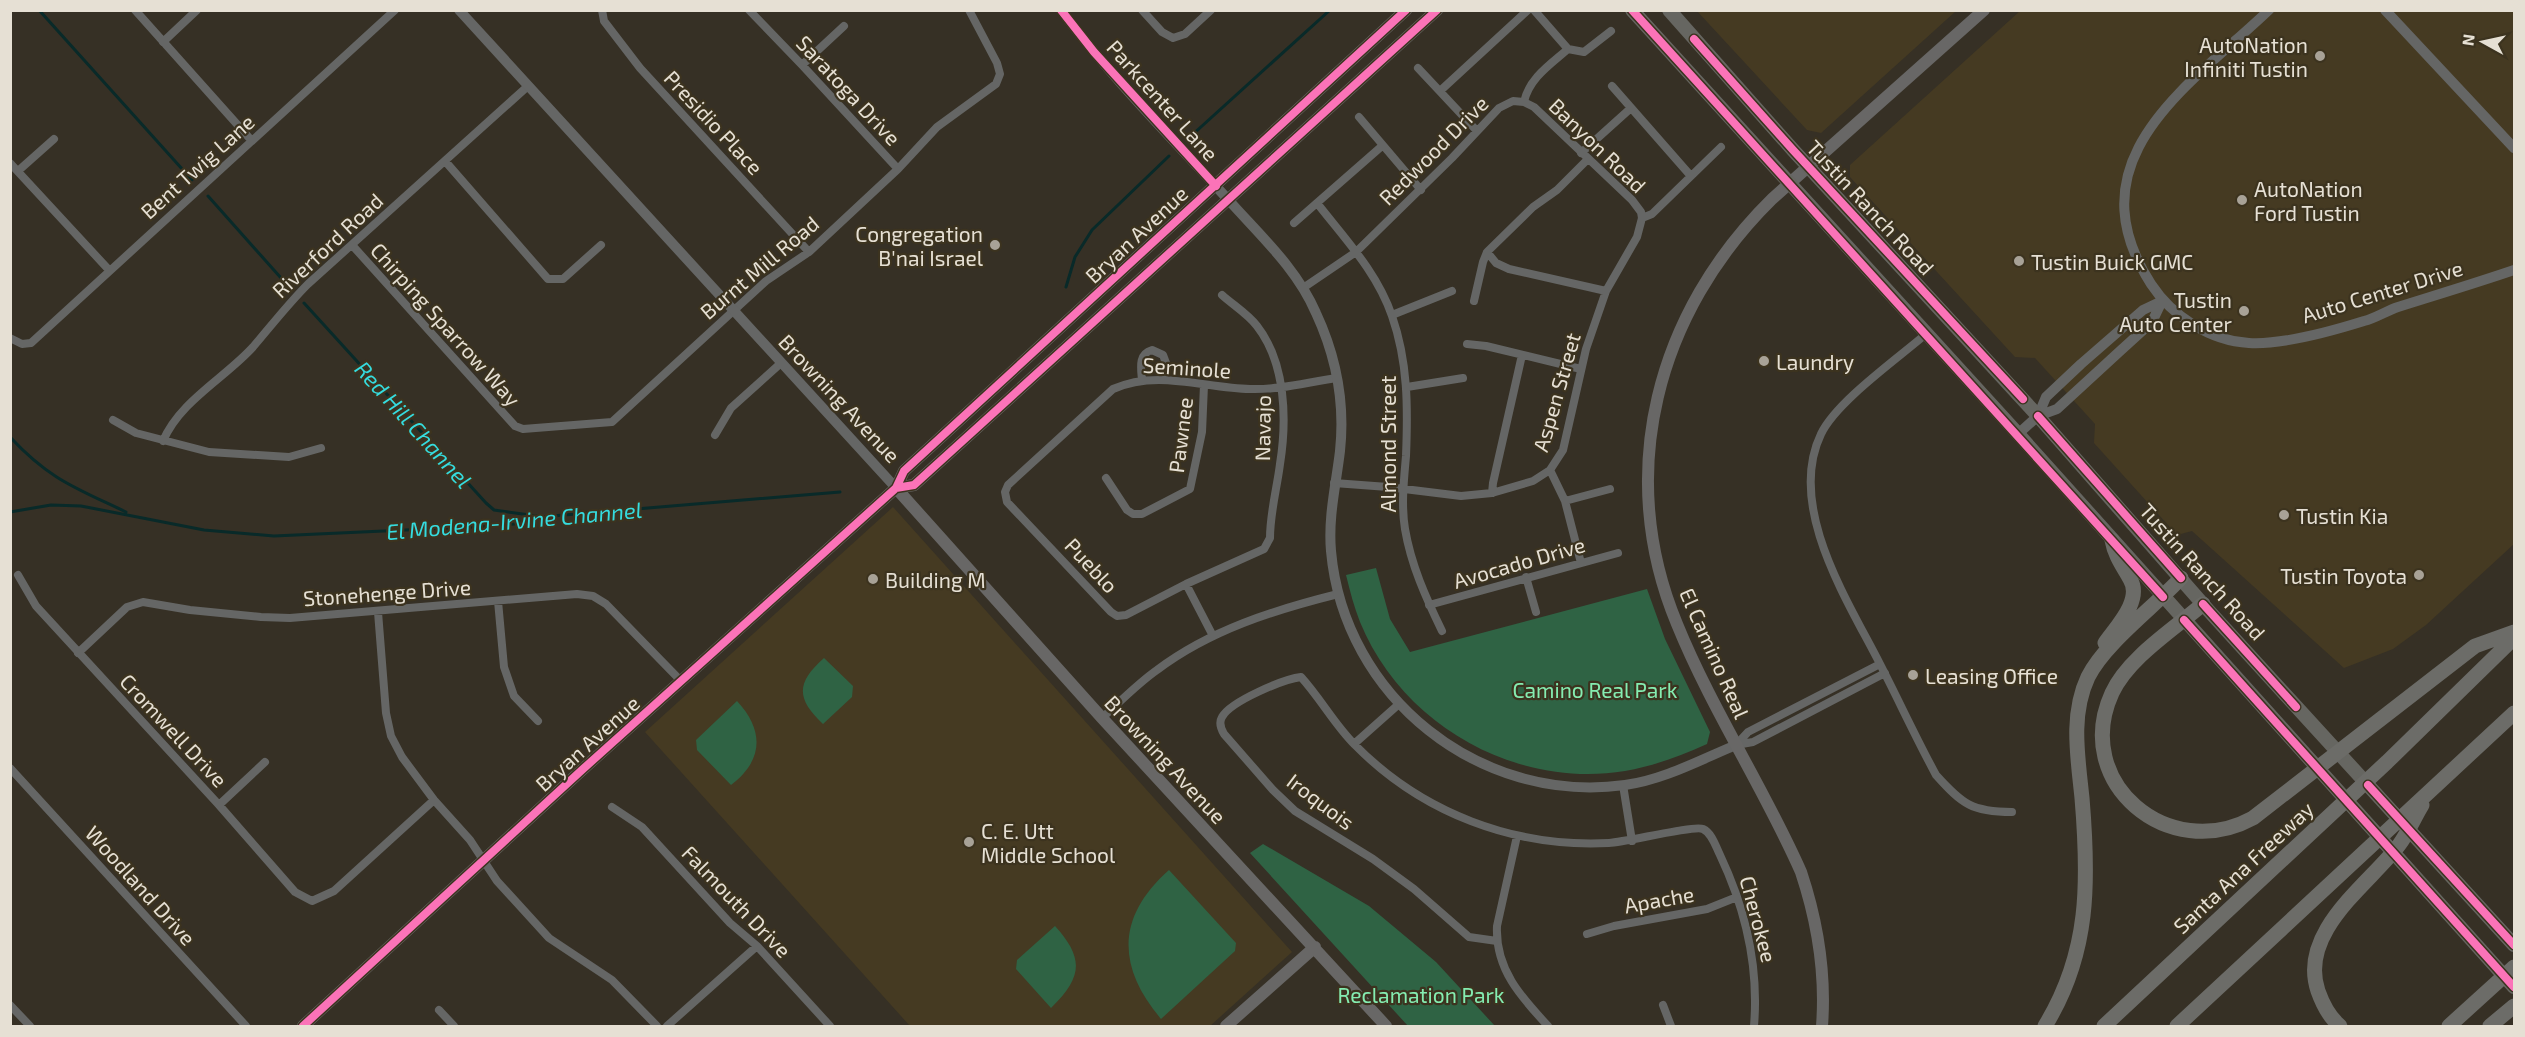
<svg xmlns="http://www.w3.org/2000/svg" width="2525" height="1037" font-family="'Exo 2',sans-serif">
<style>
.built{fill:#453a22}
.green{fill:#2f6344}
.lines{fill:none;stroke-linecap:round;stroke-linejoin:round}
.stream{stroke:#092a29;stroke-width:3}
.minor{stroke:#656665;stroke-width:8}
.tertiary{stroke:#656665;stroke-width:10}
.secondary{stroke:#686766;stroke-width:12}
.primary{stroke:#666661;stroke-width:14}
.motorway{stroke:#6c6c68;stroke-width:15}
.cycleway-casing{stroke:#3c331f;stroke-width:11}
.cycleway{stroke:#fb73b8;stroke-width:8}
.poi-dot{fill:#a8a297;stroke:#3c331f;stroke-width:2}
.labels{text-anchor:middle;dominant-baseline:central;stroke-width:4.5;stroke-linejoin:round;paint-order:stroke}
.poi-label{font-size:21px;fill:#e6e0d4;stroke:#3c331f;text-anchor:start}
.street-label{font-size:21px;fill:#e6e0d4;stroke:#3c331f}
.park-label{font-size:21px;fill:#85edb1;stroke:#3c331f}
.water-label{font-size:22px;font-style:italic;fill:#35dcdf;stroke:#3c331f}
</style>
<rect width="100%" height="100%" fill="#363025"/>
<!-- built -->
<path class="built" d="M1697,11h259l-135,122 -14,-3z
M2020,11h494v533l-88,81 -33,24 -49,19 -152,-137 -15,4 -83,-92 1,-19 -60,-66 -20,-1 -165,-180v-12z
M893,507l399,445 -82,74h-300l-265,-294z"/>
<!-- green -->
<path class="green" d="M1376,568l14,51 20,33 237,-63 18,50 45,93 -3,12c-27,12 -53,22 -82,27 -109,18 -223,-46 -265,-149 -6,-15 -10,-31 -14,-47z
M824,658l29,28 -1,11 -29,27c-28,-26 -26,-42 1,-66z
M737,701c27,29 27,59 -6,84l-34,-35 -1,-10z
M1263,844l106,62 67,56 59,64h-87l-158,-173z
M1169,870l67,73 -1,8 -74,68c-45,-53 -44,-103 8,-149z
M1055,926c29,32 28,51 -4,82l-35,-39 1,-9z"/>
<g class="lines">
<!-- stream -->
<path class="stream" d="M39,10l153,170
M1191,136l139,-126
M208,196l81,91
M1066,287l9,-30 17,-27 77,-74
M304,303l182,200 8,7 43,6
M10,437c40,43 66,51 116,75
M10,512l41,-7 30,1 123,24 70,6 219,-10 21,-2 26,-7 300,-25"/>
<!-- minor -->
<path class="minor" d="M135,10l117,131
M602,10l2,11 36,47 169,184
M749,10l53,55 96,104
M1142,10l20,22 11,6 12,-4 26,-24
M1534,10l34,39
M163,42l34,-32
M802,65l42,-39
M1418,68l59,63
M1612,86l78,89
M1440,91l88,-81
M1524,102l10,5 98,93 9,12 1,6
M1359,117l62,73
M1581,153l50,-45
M445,161l103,118h15l38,-34
M10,163l99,107
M18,171l36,-32
M1317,203c28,36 60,69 75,113 16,46 16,91 14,140 -2,23 -5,49 -1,73 6,36 21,69 37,102
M1294,223l88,-77
M352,245l163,181 8,3 89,-7 154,-141 43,-29 89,-83 39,-42 59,-43 4,-10 -3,-11 -28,-53
M1487,252l9,11 13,6 97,22
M1303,288l53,-36 96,-94 47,-50 14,-7 11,1c5,-24 27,-38 44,-53l16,3 27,-21
M1222,295c11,10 26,19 35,31 29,37 30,94 23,138 -3,24 -10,49 -10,74l-6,11 -78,35 -60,31 -9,1 -6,-4 -104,-110 -2,-10 3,-7 105,-96c44,-20 91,-1 137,0 29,1 58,-7 87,-11
M1474,301l9,-39 4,-10 46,-45 24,-17 31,-31
M1392,315l60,-24
M1926,334c-29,25 -90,68 -105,100 -35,73 27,167 59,230 19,37 36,74 56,111 26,29 36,37 76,37
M10,338l12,6 9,-1 364,-333
M1467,344l19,2 95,23
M1142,380c-1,-12 -4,-26 10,-30l11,5 3,8 -2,17
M1407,387l56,-9
M113,420l23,13 73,19 80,5 32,-9
M715,435l16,-27 50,-45
M163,441c17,-40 62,-63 90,-94 18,-21 35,-43 55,-63l220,-198
M1550,470l15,31 16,62
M1106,478l21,32 6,4h9l48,-25 12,-57 2,-47
M1334,483l54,4 73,9 31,-3 41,-12 17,-11 13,-20 23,-101 20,-58 31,-54 5,-19 10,-4 69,-67
M1492,493l1,-10 29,-128
M1565,501l45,-12
M18,575l18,31 183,199 76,87 17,9 22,-10 100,-91
M1526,577l10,35
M1186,584l27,52
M498,601l6,66 10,29 24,25
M1429,605l189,-52
M378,612l8,101 5,23 11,21 32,43 36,40 27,41 52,57 63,42 45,46
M78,653l49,-46 16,-5 47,8 71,7 29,1 287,-24 16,2 13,8 76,78
M1102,718c18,-16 35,-34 55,-48 53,-40 117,-60 181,-76
M1354,744l45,-40
M1736,745l12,-13 132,-68
M1736,745l17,-3 132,-69
M10,768l236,258
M1623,785l9,56
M219,805l46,-43
M612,807l30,20 88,96 27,23 73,80
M1517,836l-20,90c-2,43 24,71 51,100
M1587,934l27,-8 93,-17 30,-12
M1497,941l-28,-4 -55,-48 -41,-30 -78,-48 -22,-21 -49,-56c-3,-5 -5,-12 -2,-17 9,-16 62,-38 79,-40 20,22 33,47 54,68 67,68 159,103 254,98 18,-1 85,-18 94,-14 9,4 13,18 17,26 26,55 39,111 34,171
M10,1005l20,21
M1663,1005l8,21
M439,1010l15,16
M667,1026l90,-80"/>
<!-- tertiary -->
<path class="tertiary" d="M459,10l437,478
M1061,10c52,70 115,132 173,196 30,33 64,65 82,107 20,43 29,91 24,138 -4,34 -12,66 -9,100 13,146 149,254 294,234 38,-5 75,-25 111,-40
M2269,10c-81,77 -198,149 -118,274 21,32 59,57 98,59 32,2 83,-12 115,-22 12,-3 22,-10 34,-14 38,-12 78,-24 116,-37
M2385,10l129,138
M2038,416l8,-19 35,-33 62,-54 19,-9
M2018,434l20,-18 19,-7 62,-57 33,-30 10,-21"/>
<!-- secondary -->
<path class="secondary" d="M896,488l206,230 284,308
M896,488l18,-3 523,-475
M303,1026l280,-257 313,-281 8,-17 502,-461
M1226,1026l89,-79
M1822,1026c4,-53 -4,-103 -21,-154 -37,-84 -89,-162 -124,-248 -63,-151 -20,-312 95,-425l212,-189"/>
<!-- primary -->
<path class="primary" d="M1632,10l386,424 496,553
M1669,10l124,140 245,266 171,195 305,334"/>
<!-- motorway -->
<path class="motorway" d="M2203,604c-29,25 -75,54 -91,89 -41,90 57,171 141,125l222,-172 39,-14
M2105,643c11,-16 38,-43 25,-64 -8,-14 -15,-23 -18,-39
M2045,1026c45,-73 44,-145 37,-228 -4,-40 -12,-83 6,-121 17,-34 66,-70 93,-99
M2104,1026l283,-264 127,-124
M2177,1026l337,-313
M2340,1026c-11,-9 -17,-21 -22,-35 -20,-59 50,-106 81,-146 9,-12 15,-27 23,-40
M2449,1026l65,-59
M2490,1026l24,-20"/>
<defs>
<path id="cycleway" d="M1061,10l33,42 122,134
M1632,10l531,587
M1694,39l99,111 230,249
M2038,416l143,162
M896,488l18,-3 523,-475
M2203,604l93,103
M2184,620l330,367
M2368,785l146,160
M303,1026l280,-257 313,-281 8,-17 502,-461"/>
</defs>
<!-- cycleway casing -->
<use href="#cycleway" class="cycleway-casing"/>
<!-- cycleway -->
<use href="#cycleway" class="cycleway"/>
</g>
<!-- markers -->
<g class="poi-dot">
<circle cx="2320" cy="56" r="6"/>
<circle cx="2242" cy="200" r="6"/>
<circle cx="995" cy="245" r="6"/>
<circle cx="2019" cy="261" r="6"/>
<circle cx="2244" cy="311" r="6"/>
<circle cx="1764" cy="361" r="6"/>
<circle cx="2284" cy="515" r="6"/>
<circle cx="2419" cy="575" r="6"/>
<circle cx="873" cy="579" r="6"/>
<circle cx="1913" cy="675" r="6"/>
<circle cx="969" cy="842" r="6"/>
</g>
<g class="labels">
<!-- poi labels -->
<g class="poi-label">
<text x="2308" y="44" text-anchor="end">AutoNation<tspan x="2308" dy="24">Infiniti Tustin</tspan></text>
<text x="2254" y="188">AutoNation<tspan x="2254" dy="24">Ford Tustin</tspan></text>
<text x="983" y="233" text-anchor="end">Congregation<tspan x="983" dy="24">B'nai Israel</tspan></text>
<text x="2031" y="261">Tustin Buick GMC</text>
<text x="2232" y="299" text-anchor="end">Tustin<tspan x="2232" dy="24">Auto Center</tspan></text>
<text x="1776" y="361">Laundry</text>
<text x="2296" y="515">Tustin Kia</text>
<text x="2407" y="575" text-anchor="end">Tustin Toyota</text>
<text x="885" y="579">Building M</text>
<text x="1925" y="675">Leasing Office</text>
<text x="981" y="830">C. E. Utt<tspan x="981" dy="24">Middle School</tspan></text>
</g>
<!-- street labels -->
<g class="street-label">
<text transform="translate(849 90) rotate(47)">Saratoga Drive</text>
<text transform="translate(1163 100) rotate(48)">Parkcenter Lane</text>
<text transform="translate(714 122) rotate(47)">Presidio Place</text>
<text transform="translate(1598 145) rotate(44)">Banyon Road</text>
<text transform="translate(1433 150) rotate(-45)">Redwood Drive</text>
<text transform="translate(197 166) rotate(-42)">Bent Twig Lane</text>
<text transform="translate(1871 207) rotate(47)">Tustin Ranch Road</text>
<text transform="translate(1136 234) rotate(-43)">Bryan Avenue</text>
<text transform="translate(327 245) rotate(-43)">Riverford Road</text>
<text transform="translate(759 267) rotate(-40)">Burnt Mill Road</text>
<text transform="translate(2382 291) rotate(-17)">Auto Center Drive</text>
<text transform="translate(446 324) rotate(48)">Chirping Sparrow Way</text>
<text transform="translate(1187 367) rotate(4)">Seminole</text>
<text transform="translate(1556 392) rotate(-74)">Aspen Street</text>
<text transform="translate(840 398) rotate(47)">Browning Avenue</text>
<text transform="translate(1262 428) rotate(-89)">Navajo</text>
<text transform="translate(1180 435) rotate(-83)">Pawnee</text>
<text transform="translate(1387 444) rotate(-90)">Almond Street</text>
<text transform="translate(1519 562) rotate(-16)">Avocado Drive</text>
<text transform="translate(1092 565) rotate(47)">Pueblo</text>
<text transform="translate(2203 571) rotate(48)">Tustin Ranch Road</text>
<text transform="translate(387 592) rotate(-4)">Stonehenge Drive</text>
<text transform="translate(1715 653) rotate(66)">El Camino Real</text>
<text transform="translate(174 730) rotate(47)">Cromwell Drive</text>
<text transform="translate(587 743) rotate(-42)">Bryan Avenue</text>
<text transform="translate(1166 759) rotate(47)">Browning Avenue</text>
<text transform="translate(1321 801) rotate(37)">Iroquois</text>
<text transform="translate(2243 867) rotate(-43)">Santa Ana Freeway</text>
<text transform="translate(141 885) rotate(48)">Woodland Drive</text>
<text transform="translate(1659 899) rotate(-10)">Apache</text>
<text transform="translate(737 901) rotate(46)">Falmouth Drive</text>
<text transform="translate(1759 919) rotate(75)">Cherokee</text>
</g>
<!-- park labels -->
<g class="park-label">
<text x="1595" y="689">Camino Real Park</text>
<text x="1421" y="994">Reclamation Park</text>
</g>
<!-- water labels -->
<g class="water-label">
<text transform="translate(414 424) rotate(48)">Red Hill Channel</text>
<text transform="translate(514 520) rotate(-5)">El Modena-Irvine Channel</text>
</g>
</g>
<!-- border -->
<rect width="2525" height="1037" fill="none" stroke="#e6e0d4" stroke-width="24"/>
<!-- north arrow -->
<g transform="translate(2483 42) rotate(278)" stroke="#3c331f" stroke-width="4.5" paint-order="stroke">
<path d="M0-4.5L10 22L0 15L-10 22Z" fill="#e6e0d4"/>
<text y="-9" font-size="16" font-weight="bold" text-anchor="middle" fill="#e6e0d4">N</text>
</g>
</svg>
